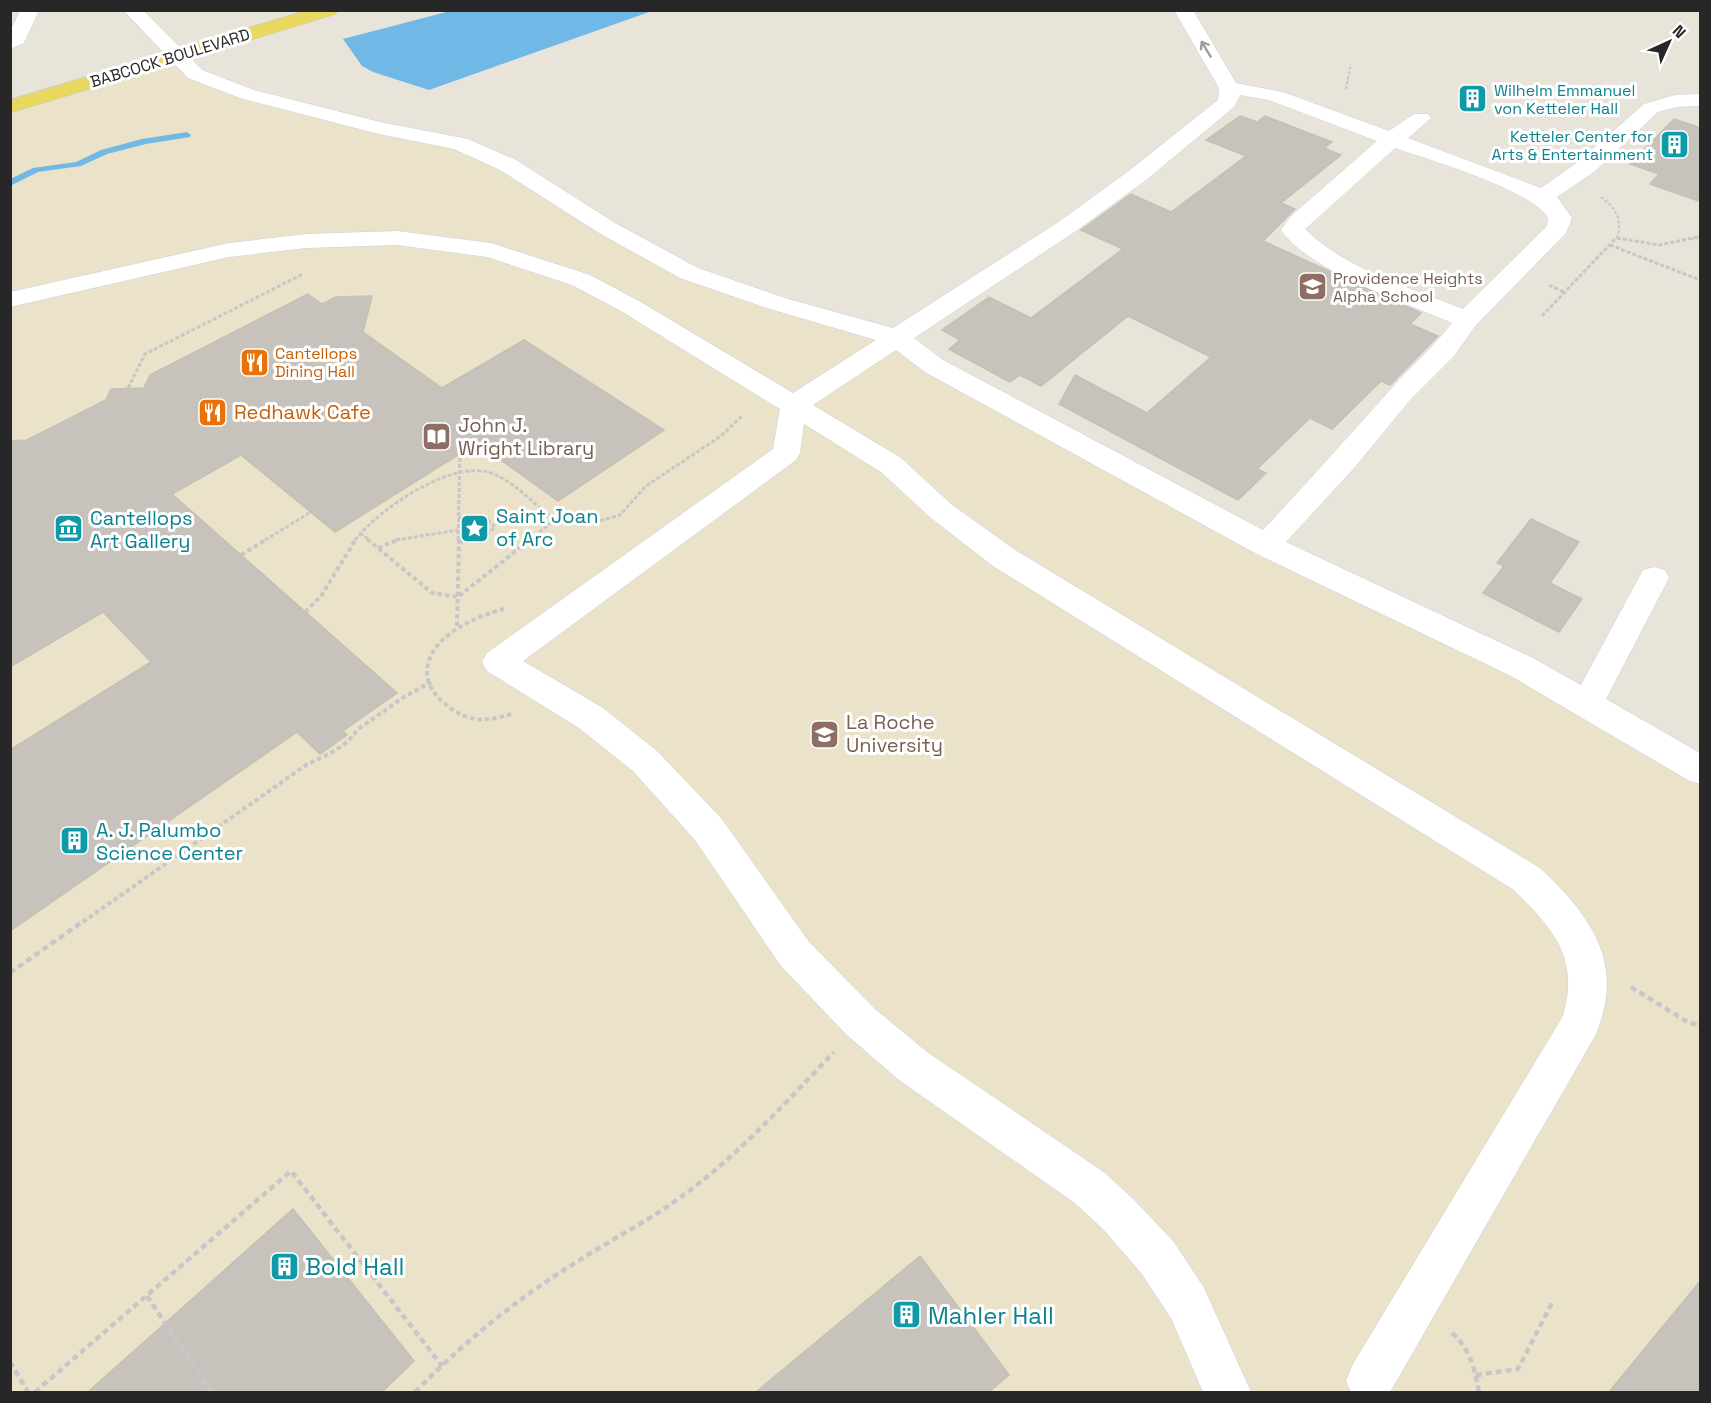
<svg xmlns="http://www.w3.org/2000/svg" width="1711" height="1403" font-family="'Space Grotesk',sans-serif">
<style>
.education{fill:#eae3c9}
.water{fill:#70b9e6}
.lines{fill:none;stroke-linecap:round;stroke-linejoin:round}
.stream{fill:#70b9e6;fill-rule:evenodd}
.building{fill:#c7c3bc;stroke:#c4c0b3;stroke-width:1.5}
.minor-casing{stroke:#cecfdf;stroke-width:1}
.major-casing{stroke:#c7c7c7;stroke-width:1}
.path-far3{stroke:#c7c7c7;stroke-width:2;stroke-dasharray:3 2;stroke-linecap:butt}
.path-far2{stroke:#c7c7c7;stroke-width:3;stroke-dasharray:4 2;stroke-linecap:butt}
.path-far1{stroke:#c7c7c7;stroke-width:4;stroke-dasharray:4.5 3;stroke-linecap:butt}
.path{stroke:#c7c7c7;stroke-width:4.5;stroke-dasharray:6 4;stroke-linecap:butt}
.minor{fill:#fff;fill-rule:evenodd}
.major{fill:#e8d85f;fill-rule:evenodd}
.oneway{stroke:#9e9e9e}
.labels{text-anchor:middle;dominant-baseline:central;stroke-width:6;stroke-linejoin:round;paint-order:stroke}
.far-street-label{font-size:16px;fill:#272727;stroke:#fff}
.far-culture-label{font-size:16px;fill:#0d838f;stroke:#fff;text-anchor:start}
.far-education-label{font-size:16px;fill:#785e54;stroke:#fff;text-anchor:start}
.far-food-label{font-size:16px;fill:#c56008;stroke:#fff;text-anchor:start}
.food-label{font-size:20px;fill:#c56008;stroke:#fff;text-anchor:start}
.education-label{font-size:20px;fill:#785e54;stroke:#fff;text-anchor:start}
.culture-label{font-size:20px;fill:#0d838f;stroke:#fff;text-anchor:start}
.near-culture-label{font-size:24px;fill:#0d838f;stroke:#fff;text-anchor:start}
</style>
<rect width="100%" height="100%" fill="#e9e4d9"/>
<!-- education -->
<path class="education" d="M175,56l72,38 213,50 229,129 206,64 805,433v622h-1689v-1285z"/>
<!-- water -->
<path class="water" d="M454,10h198v1l-223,79 -56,-18 -11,-6 -19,-27z"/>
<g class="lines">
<!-- stream -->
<path class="stream" d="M187,132l4,3 -1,2 -44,7 -39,10 -26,12 -43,6 -28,14v-7l23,-11 43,-6 25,-12 41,-11z"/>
</g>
<!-- building -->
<path class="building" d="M1240,116l17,6 8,-6 67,26 -8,6 17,7 -60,48 14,6 -32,32 158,72 -11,11 28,12 -48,49 -9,-4 -49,48 -22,-11 -53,51 9,4 -28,27 -179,-96 16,-29 72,38 64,-56 -83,-41 -87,70 -21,-11 -10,7 -61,-33 11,-9 -18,-10 47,-33 42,21 92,-69 -42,-19 50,-36 40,18 75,-56 -40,-16z
M1674,119l27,9v74l-51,-18 9,-10 -29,-10z
M308,294l14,10 14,-7 36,-1 -9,36 79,56 82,-48 140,90 -106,71 -81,-58 -142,89 -94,-77 -69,39 225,199 -54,38 4,4 -27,19 -23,-22 -287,199v-181l141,-88 -48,-50 -93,55v-226l17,-1 79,-40 5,-11 33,-1 6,-13z
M1531,519l48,23 -29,41 32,16 -23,33 -76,-39 21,-27 -7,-3z
M293,1209l121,152 -32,31h-294z
M920,1256l89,119 -20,17h-233z
M1701,1280v112h-92z"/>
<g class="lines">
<defs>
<path id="minor" d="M20,10h19l-15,33 -14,6v-17z
M123,10h20l59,60 52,20 126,32 88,17 48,21 99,63 83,45 90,31 105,29 167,-107 70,-51 88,-70 1,-12 -45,-78h19l43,73 47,9 106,39 25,-17h14l3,4 -23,20 133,50 37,-26 66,-58 31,-9 25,-1v12l-24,1 -18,5 -64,60 -37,25 15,21 -6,15 -90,92 -22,31 -44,44 -55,67 -69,75 247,116 48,27 62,-115 11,-3 11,3 4,8 -63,121 94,54v31l-12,-4 -177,-104 -256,-123 -330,-181 -29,-22 -83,55 88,53 50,46 64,46 525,318c52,49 86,96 55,168l-205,356h-39l-5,-11 7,-17 210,-348c17,-58 -10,-87 -49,-126l-521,-324 -62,-48 -50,-46 -77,-48 -4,29 -4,7 -273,201 80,47 54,43 64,67 88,124 66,67 52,43 178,121 28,26 41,43 30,46 47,104h-48l-31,-72 -30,-46 -39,-45 -28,-26 -176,-123 -52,-45 -66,-69 -86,-126 -62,-69 -54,-43 -92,-57 -5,-9 5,-9 286,-204 7,-40 -159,-98 -49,-26 -85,-28 -90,-12 -90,3 -78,9 -219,50v-15l219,-49 78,-9 90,-3 94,12 99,32 49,26 154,92 83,-53 -106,-31 -90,-31 -81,-45 -99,-63 -46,-21 -75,-15 -139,-36 -52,-20zM1240,95l29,5 108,41 -87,76 -9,13c30,42 123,72 171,93 -19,25 -42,44 -62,67 -42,47 -84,94 -127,140l-320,-170 -29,-22 162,-107 70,-51 88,-73zM1395,148c34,12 138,42 153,70l-1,8 -84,83c-49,-20 -120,-41 -158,-80z"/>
<path id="major" d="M308,10h30l-2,4 -326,99v-13z"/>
</defs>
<!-- minor casing -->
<use href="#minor" class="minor-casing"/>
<!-- major casing -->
<use href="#major" class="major-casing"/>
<!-- path-far3 -->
<path class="path-far3" d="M1346,89l5,-25
M1601,197c15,11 23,24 15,42
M1617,238l3,1
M1692,239l8,-2"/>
<!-- path-far2 -->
<path class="path-far2" d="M1617,238l42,7 39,-8
M1610,245l90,35
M1549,285l15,7
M1542,316l75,-79
M128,388l17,-34 158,-80
M458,518c15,-2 27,-4 37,9l-14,13h-4
M360,533l9,7
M265,540l46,-28
M355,540c23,-30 96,-81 136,-67 23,8 44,32 63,47
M396,540l62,-10
M458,540l2,-86
M530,540l24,-20 38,3 28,-8 26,-29 75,-50 22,-21"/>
<!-- path-far1 -->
<path class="path-far1" d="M367,539l65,54 26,4 73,-58
M458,542l24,-3
M378,548l22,-9
M241,555l26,-16
M504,609c-28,7 -78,28 -77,65 1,21 29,42 48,45 13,2 25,-2 37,-5
M305,612l16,-16 35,-57
M457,626l2,-87
M83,922l223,-157c18,-9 40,-17 51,-35l47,-33 27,-15"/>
<!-- path -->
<path class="path" d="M10,973l75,-53
M1631,987l58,36 11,2
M147,1296l64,96
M1452,1333c18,16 23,36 27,59
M10,1362l18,30
M1476,1375l42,-6 35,-68
M35,1392l256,-221 151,195
M415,1392c49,-50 103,-94 163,-131 34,-22 71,-40 104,-65 57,-41 104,-94 152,-144"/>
<!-- minor -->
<use href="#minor" class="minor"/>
<!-- major -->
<use href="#major" class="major"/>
</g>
<!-- one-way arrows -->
<defs><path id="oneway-shaft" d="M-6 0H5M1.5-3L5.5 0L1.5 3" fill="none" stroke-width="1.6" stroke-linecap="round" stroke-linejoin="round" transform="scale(1.5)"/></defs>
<use class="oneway" href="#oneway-shaft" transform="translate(1206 49) rotate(-121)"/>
<!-- icons -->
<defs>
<symbol id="building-square" viewBox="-11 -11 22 22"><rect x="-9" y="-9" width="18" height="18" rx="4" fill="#0f9aa8" stroke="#fff"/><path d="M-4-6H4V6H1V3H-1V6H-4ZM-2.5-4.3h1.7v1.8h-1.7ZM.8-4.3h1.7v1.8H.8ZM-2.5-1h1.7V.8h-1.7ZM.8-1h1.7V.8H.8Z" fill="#fff"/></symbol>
<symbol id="school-square" viewBox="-11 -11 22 22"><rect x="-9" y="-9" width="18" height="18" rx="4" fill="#8d6e63" stroke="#fff"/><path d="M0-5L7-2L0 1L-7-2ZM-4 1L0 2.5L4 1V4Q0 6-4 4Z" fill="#fff"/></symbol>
<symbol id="restaurant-square" viewBox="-11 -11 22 22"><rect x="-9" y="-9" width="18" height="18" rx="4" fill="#e8710a" stroke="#fff"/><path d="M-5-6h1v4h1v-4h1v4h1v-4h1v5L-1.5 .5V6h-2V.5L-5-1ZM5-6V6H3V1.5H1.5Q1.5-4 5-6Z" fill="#fff"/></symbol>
<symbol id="library-square" viewBox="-11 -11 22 22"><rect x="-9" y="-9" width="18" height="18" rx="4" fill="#8d6e63" stroke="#fff"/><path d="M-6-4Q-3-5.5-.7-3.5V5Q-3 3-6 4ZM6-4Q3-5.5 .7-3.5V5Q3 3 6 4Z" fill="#fff"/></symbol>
<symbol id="sight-square" viewBox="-11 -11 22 22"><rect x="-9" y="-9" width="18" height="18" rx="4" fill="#0f9aa8" stroke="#fff"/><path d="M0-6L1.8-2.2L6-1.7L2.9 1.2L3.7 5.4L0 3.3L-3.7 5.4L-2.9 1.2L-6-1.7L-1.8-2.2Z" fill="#fff"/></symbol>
<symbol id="museum-square" viewBox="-11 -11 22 22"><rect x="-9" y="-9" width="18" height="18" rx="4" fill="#0f9aa8" stroke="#fff"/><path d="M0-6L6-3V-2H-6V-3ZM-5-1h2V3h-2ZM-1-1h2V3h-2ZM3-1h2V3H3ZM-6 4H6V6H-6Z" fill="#fff"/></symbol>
<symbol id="university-square" viewBox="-11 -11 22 22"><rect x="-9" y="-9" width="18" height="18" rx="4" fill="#8d6e63" stroke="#fff"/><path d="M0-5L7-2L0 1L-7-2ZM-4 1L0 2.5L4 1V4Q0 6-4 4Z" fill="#fff"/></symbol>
</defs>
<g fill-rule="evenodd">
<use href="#building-square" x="1456" y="82" width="33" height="33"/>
<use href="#building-square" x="1658" y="128" width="33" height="33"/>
<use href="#school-square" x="1296" y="270" width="33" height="33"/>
<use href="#restaurant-square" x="238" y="346" width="33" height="33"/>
<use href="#restaurant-square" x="196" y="396" width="33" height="33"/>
<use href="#library-square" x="420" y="420" width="33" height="33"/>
<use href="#sight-square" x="458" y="512" width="33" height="33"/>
<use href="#museum-square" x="52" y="512" width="33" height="33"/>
<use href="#university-square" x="808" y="718" width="33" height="33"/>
<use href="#building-square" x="58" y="824" width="33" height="33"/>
<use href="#building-square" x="268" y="1250" width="33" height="33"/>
<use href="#building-square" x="890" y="1298" width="33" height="33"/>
</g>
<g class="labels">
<!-- far-street labels -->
<g class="far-street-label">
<text transform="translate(170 58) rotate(-17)">BABCOCK BOULEVARD</text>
</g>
<!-- far-culture labels -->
<g class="far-culture-label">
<text x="1494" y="90">Wilhelm Emmanuel<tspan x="1494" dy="18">von Ketteler Hall</tspan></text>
<text x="1653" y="136" text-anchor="end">Ketteler Center for<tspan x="1653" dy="18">Arts &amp; Entertainment</tspan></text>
</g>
<!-- far-education labels -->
<g class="far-education-label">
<text x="1333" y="278">Providence Heights<tspan x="1333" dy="18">Alpha School</tspan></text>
</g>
<!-- far-food labels -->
<g class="far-food-label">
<text x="275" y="353">Cantellops<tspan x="275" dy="18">Dining Hall</tspan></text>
</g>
<!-- food labels -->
<g class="food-label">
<text x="234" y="412">Redhawk Cafe</text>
</g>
<!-- education labels -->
<g class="education-label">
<text x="458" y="425">John J.<tspan x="458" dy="23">Wright Library</tspan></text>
<text x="846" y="722">La Roche<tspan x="846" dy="23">University</tspan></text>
</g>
<!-- culture labels -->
<g class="culture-label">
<text x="496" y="516">Saint Joan<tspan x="496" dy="23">of Arc</tspan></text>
<text x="90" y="518">Cantellops<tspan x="90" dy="23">Art Gallery</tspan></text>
<text x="96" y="830">A. J. Palumbo<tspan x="96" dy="23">Science Center</tspan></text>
</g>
<!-- near-culture labels -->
<g class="near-culture-label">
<text x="305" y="1266">Bold Hall</text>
<text x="928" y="1315">Mahler Hall</text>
</g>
</g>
<!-- border -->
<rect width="1711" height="1403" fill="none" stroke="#272727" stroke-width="24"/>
<!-- north arrow -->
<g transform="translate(1669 42) rotate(45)" stroke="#ffffff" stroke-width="4.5" paint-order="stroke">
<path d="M0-4.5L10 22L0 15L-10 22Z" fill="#272727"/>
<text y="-9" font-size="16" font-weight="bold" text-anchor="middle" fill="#272727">N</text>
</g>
</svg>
